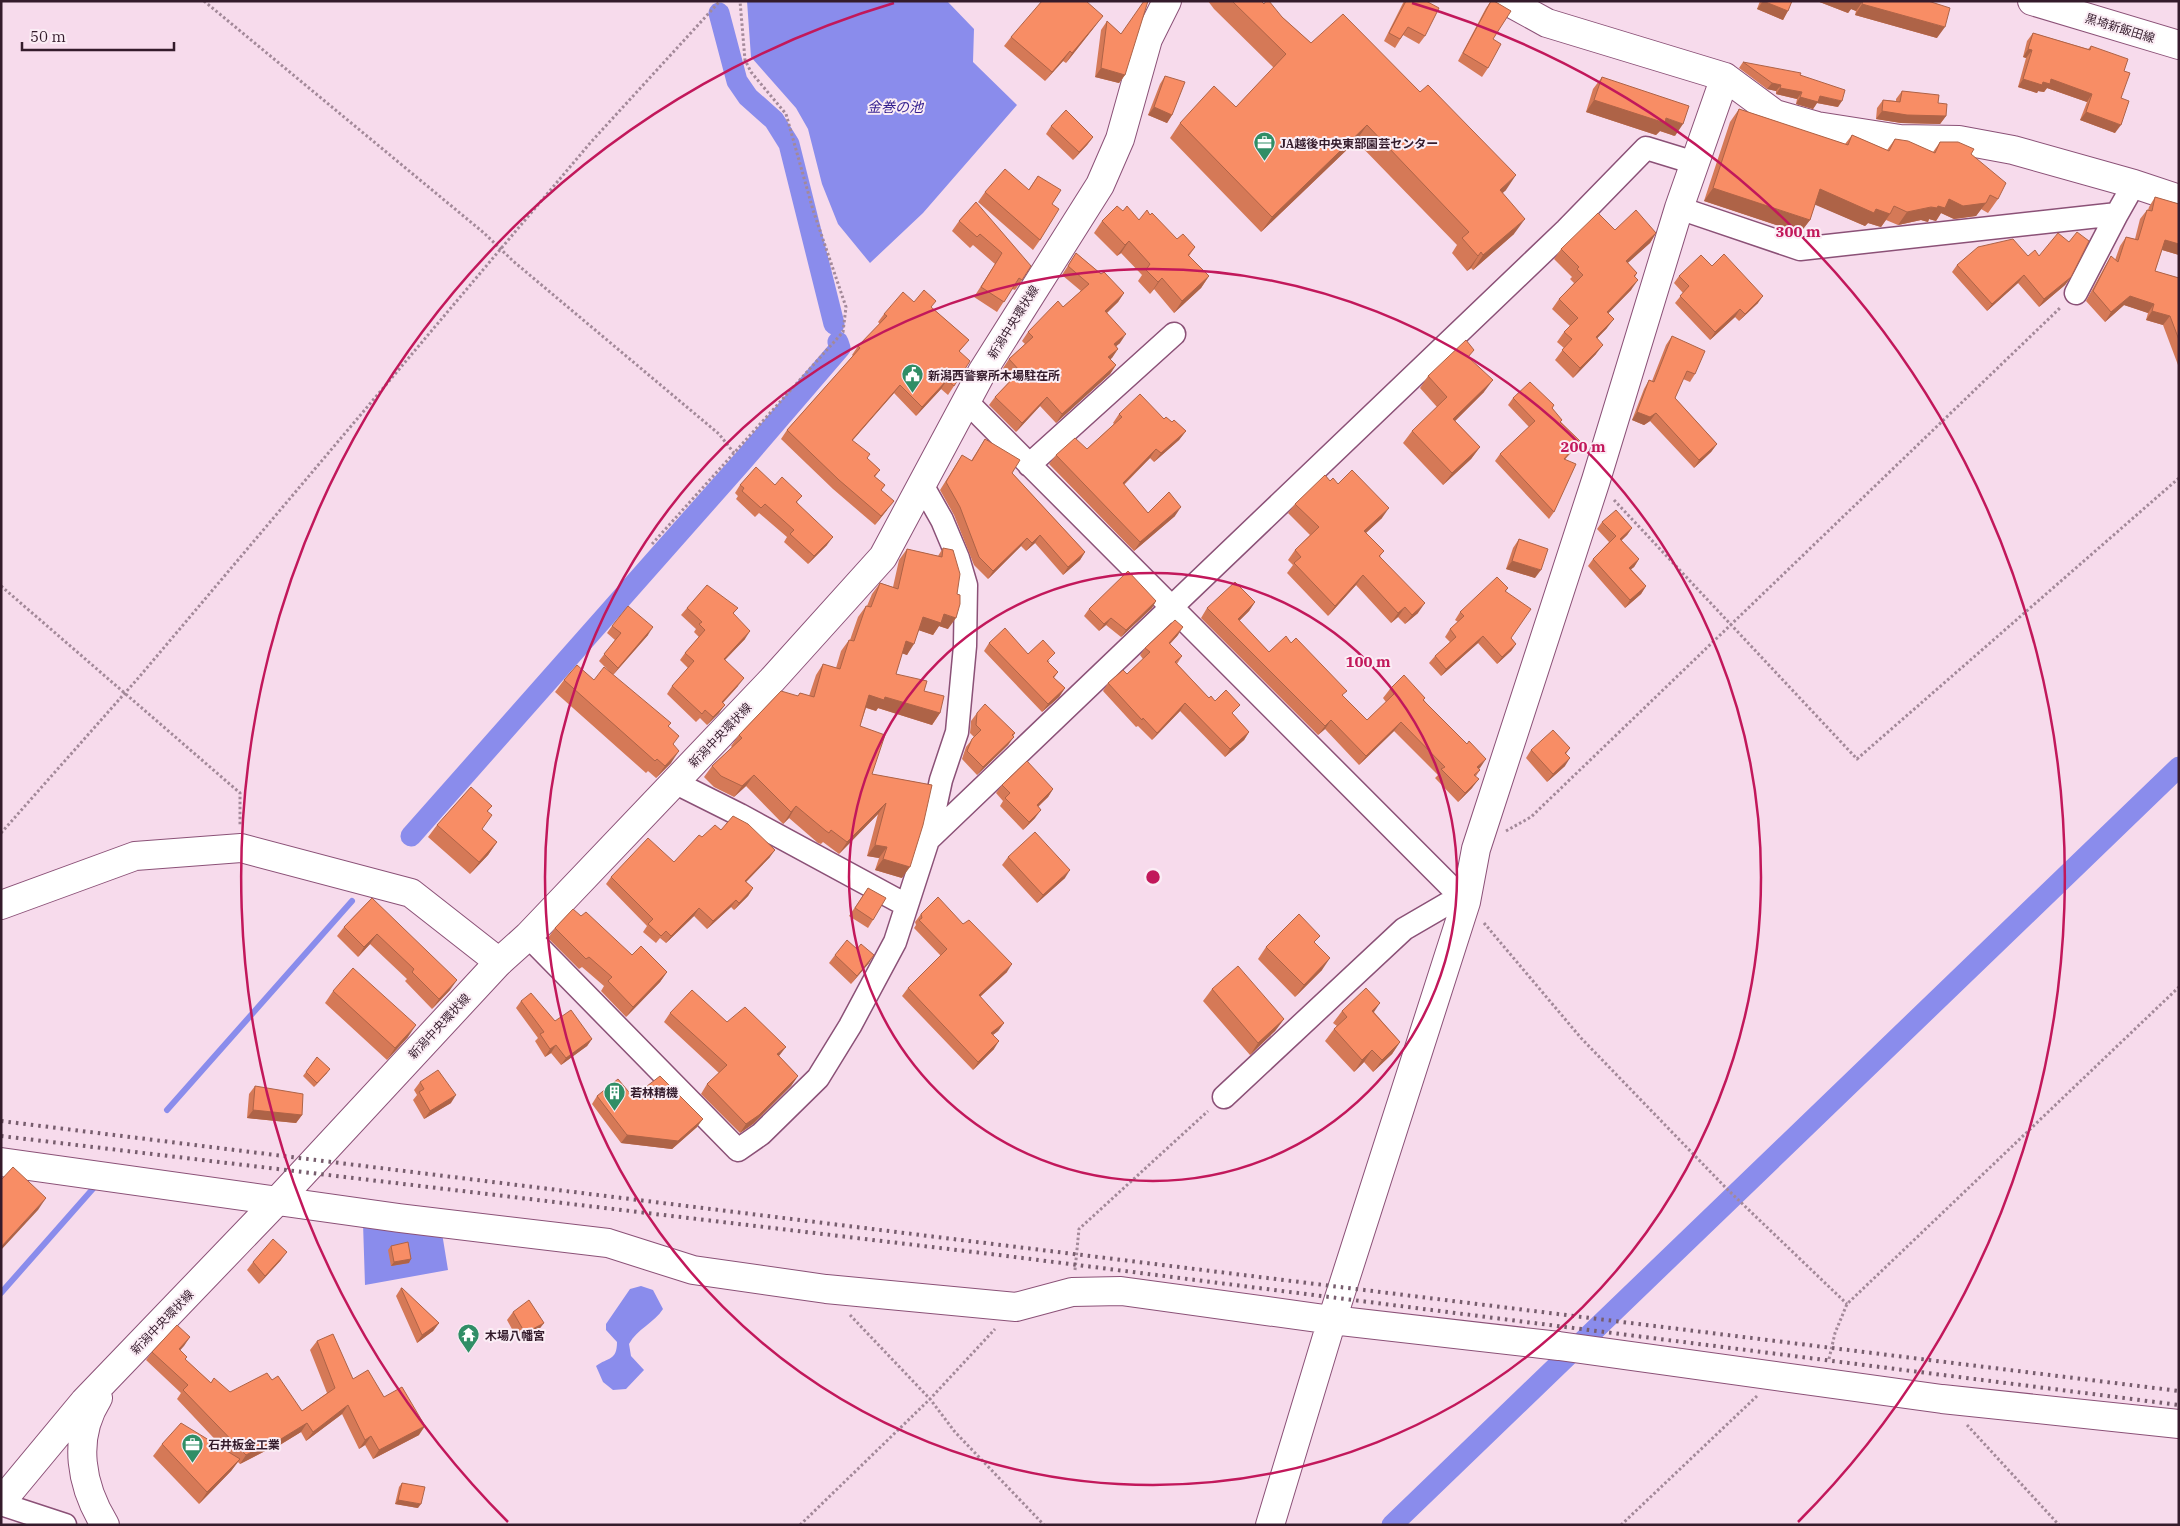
<svg xmlns="http://www.w3.org/2000/svg" width="2180" height="1526" font-family="'IBM Plex Serif','Noto Sans JP',serif">
<style>
.water{fill:#8a8cec}
.lines{fill:none;stroke-linecap:round;stroke-linejoin:round}
.stream{stroke:#8a8cec;stroke-width:6}
.canal{stroke:#8a8cec;stroke-width:21}
.street-casing{stroke:#8b5177;stroke-width:25}
.secondary-casing{stroke:#8b5177;stroke-width:30}
.primary-casing{stroke:#8b5177;stroke-width:30}
.path{stroke:#a38999;stroke-width:3;stroke-dasharray:2.5 2.5;stroke-linecap:butt}
.street{stroke:#fff;stroke-width:22}
.secondary{stroke:#fff;stroke-width:28}
.primary{stroke:#fff;stroke-width:28}
.rail{stroke:#775d6d;stroke-width:4;stroke-dasharray:2.5 5;stroke-linecap:butt}
.wall{fill:#d57957}
.shaded-wall{fill:#ae6347}
.building{fill:#f88d65;stroke:#ae6347}
.ring{fill:none;stroke:#c2185b;stroke-width:2.5}
.labels{text-anchor:middle;dominant-baseline:central;stroke-width:4;stroke-linejoin:round;paint-order:stroke}
.street-label{font-size:12px;fill:#341b2b;stroke:#fbedf5}
.poi-label{font-size:12px;font-weight:bold;fill:#341b2b;stroke:#fbedf5;text-anchor:start}
.water-label{font-size:14px;font-style:italic;fill:#331f8f;stroke:#fbedf5}
.centre{fill:#c2185b;stroke:#fbedf5;stroke-width:2.5}
.ring-label{font-size:15px;text-anchor:middle;font-weight:bold;fill:#c2185b;stroke:#fbedf5;stroke-width:4;stroke-linejoin:round;paint-order:stroke}
</style>
<rect width="100%" height="100%" fill="#f7dbec"/>
<!-- water -->
<path class="water" d="M747,1h200l27,28 -1,33 44,43 -94,108 -53,50 -32,-39 -16,-40 -14,-55 -12,-21 -45,-51z
M363,1223l79,10 6,37 -83,15z
M641,1286l12,4 10,19c-9,14 -26,20 -34,35l2,12 13,14 -18,19 -13,1 -10,-8 -7,-16c12,-9 21,-5 21,-24l-11,-12v-6l24,-35z"/>
<g class="lines">
<!-- stream -->
<path class="stream" d="M167,1110l185,-209
M1,1293l97,-110"/>
<!-- canal -->
<path class="canal" d="M719,13l18,68 11,16 26,23 15,24 45,180
M411,836l330,-373 99,-115 -2,-6
M1392,1525l787,-758"/>
<defs>
<path id="street" d="M1679,208l121,41 317,-35 17,-30
M2076,293l41,-79
M966,401l500,501
M1029,465l145,-131
M674,782l66,33 166,90
M928,840l638,-610 80,-82 49,15
M528,936l210,214 23,-16 57,-56 32,-52 45,-84 33,-102 13,-60 16,-48 8,-86 1,-61 -8,-27 -16,-38 -21,-37
M1224,1097l180,-168 43,-25 19,-2
M1,1504l64,21"/>
<path id="secondary" d="M1507,1l40,22 178,54 50,37 42,12 83,13 59,1 54,10 121,34 45,15
M2032,1l147,44
M1,905l134,-49 106,-8 170,45 88,69
M1,1162l398,56 209,25 85,27 133,19 190,18 56,-15 49,-1 211,29 227,26 383,53 237,25
M1270,1525l62,-205 134,-418 10,-53 120,-369 83,-272 46,-131"/>
<path id="primary" d="M98,1398c-26,41 -17,88 7,127
M1,1502l83,-100 195,-203 220,-237 29,-26 244,-256 111,-123 99,-185 118,-187 20,-46 28,-100 19,-38"/>
</defs>
<!-- street casing -->
<use href="#street" class="street-casing"/>
<!-- secondary casing -->
<use href="#secondary" class="secondary-casing"/>
<!-- primary casing -->
<use href="#primary" class="primary-casing"/>
<!-- path -->
<path class="path" d="M204,1l280,232 29,28 206,173 15,19
M1614,500l243,259 322,-281
M652,544l191,-212 3,-25 -33,-97 -27,-96 -35,-42 -6,-12 -5,-59
M1,586l239,207v32
M1506,831l25,-14 530,-510
M1,833l139,-157 451,-534 129,-141
M1484,923l97,115 146,151 120,115
M1075,1270l4,-41 129,-118
M850,1315l80,84 25,33 89,93
M1829,1359l6,-26 12,-29 332,-317
M1967,1425l92,100
M800,1525l130,-126 65,-70
M1621,1525l136,-129"/>
<!-- street -->
<use href="#street" class="street"/>
<!-- secondary -->
<use href="#secondary" class="secondary"/>
<!-- primary -->
<use href="#primary" class="primary"/>
<!-- rail -->
<path class="rail" d="M1,1121l2178,270
M1,1136l998,119 1180,150"/>
</g>
<!-- wall -->
<path class="wall" d="M1208,1h53l21,16 29,26 195,147 -4,3 12,41 -41,36 -2,-2 -4,3 -15,-18 5,-8 -101,-104 -95,91 -91,-94 10,-15 56,-16 38,-39 -60,-59z
M1404,1h22l-1,35 -6,8 -16,-9 -8,13 -11,-7z
M1491,1l-3,67 -6,9 -24,-16 28,-53z
M1760,1h32l-9,19 -26,-11z
M1817,1h111l9,37 -82,-23 1,-4 -5,-2 -3,4z
M1107,21l14,13 4,41 -6,8 -24,-6 6,-47z
M1096,25l-30,38 -3,-2 -18,20 -41,-35 7,-9z
M2033,33l55,16 3,-3 33,25 -3,27 -6,35 -35,-13 7,-18 -40,-14 -3,4 -6,-1 -1,2 -19,-6 8,-29 -3,-1 4,-16z
M1743,62l57,13 38,32 -21,-4 -4,6 -17,-5 1,-5 -21,-5v-3l-9,-2 -28,-21z
M1165,76l7,39 -5,8 -19,-8 12,-31z
M1602,77l73,59 -15,-5 -4,4 -70,-23 7,-23z
M1902,91l36,12 8,13 -6,8 -39,-1 -25,-4 1,-11 6,-8 13,1v-2z
M1739,109l106,35 7,-9 35,15 8,-11 38,13 7,-10 31,12 27,45 -10,14 -7,-4 -5,7 -22,3 -13,-6 -5,8 -7,-2 -1,3 -7,-2 -23,5 -12,-5 -5,7 -13,-4 -3,3 -50,-22 -5,16 -10,13 -96,-32 26,-79z
M1051,126l42,11 -6,8 -14,15 -27,-26z
M1038,176l14,28 -12,36 -7,10 -55,-48 7,-10 44,-3z
M2155,197l24,7v51l-17,-5 -7,21 24,7 -1,87 -15,-40 -17,-5 2,-7 -24,-8 -19,17 -19,-21 19,-35 6,-10 4,4 5,-14 6,-9 9,2 5,-20 7,-9h1l1,-3z
M976,202l46,78 -7,10 -3,-1 -15,23 -23,-15 21,-33 -22,-19 -3,3 -18,-17 7,-10z
M1123,211l16,9 11,-5 27,24 18,8 -6,9 20,20 -8,12 -27,25 -20,-24 -4,5 -12,-13 4,-6 -21,-22 -4,3 -23,-23 8,-12z
M1615,230l41,3 -6,10 -23,20 10,10 -2,4 -4,13 -23,23 -1,15 -10,10 -1,16 -23,24 -18,-18 9,-12 -7,-6 7,-10 6,-6 -18,-17 7,-10 15,-16 -4,-4 2,-2 -18,-18 7,-10z
M1076,253l48,40 -6,9 -11,11 13,30 -4,3 2,3 -8,10 6,6 -6,9 -54,49 -16,-17 -24,26 -27,-27 6,-8 17,-18 -9,-11 6,-9 16,-15 -3,-3 6,-9 35,-25 18,-16 -19,-16z
M2039,256l32,21 -6,8 -26,22 -21,-24 -31,28 -35,-39 5,-7z
M1712,266l46,37 -19,18 -4,-4 -25,23 -35,-37 8,-10 -9,-10 5,-7z
M914,302l18,6 37,32 -10,12 -5,34 -6,9 -7,-6 -25,27 -22,-23 -42,48 15,17 13,12 -5,7 10,8 -4,5 6,20 -12,15 -42,-36 -52,-50 6,-9 66,-74 -1,-1 6,-9 22,-22 -2,-2 6,-8z
M1672,336l23,38 -5,8 -7,-3 -8,19 42,46 -6,8 -17,16 -44,-47 -6,4 -12,-5 12,-31 5,-9 3,1 14,-36z
M1469,358l15,34 -29,29 25,26 -9,12 -28,26 -40,-42 9,-12 25,-24 -17,-19 8,-12z
M1513,398l41,7 -2,3 9,14 19,19 -5,7 -10,11 -11,53 -5,7 -54,-58 5,-7 29,-27 -21,-22z
M1119,414l45,5 8,3 14,9 -7,9 -25,22 -4,-4 -26,27 24,28 27,3 -41,35 -85,-87 7,-9 31,-6 27,-25 -1,-1z
M985,439l27,34 73,79 -5,8 -17,15 -28,-32 -9,8 -5,-5 -33,33 -14,-14 -20,-50 -14,-25 22,-35 9,6z
M1330,481l8,3 44,34 -16,15 18,18 -4,5 38,57 -13,11 -7,-7 -7,6 -35,-38 -28,31 -41,-43 6,-8 -5,-5 7,-10 15,-15 -22,-22 7,-9z
M740,485h35l27,11 -5,6 30,43 -19,19 -24,-22 3,-5 -28,-24 -4,4 -19,-18 2,-3 -3,-3z
M1602,522l30,6 -5,7 -6,6 18,18 -5,8 -3,2 15,17 -5,8 -16,14 -37,-42 5,-7 16,-17 -12,-13z
M1519,539l16,39 -29,-9 7,-21z
M943,548l5,81 -9,-3 -6,9 -14,-5 -12,25 -5,-2 -6,21 28,17 16,22 -8,12 -54,-17 -2,3 -10,-3 -6,18 12,48 60,11 -30,93 -27,-8 4,-12 -12,-2 11,-42 -39,40 -16,-12 -2,2 -3,-1 -29,-25 -6,6 -37,-38 -12,11 -20,-10 -10,-10 8,-11 20,-19 -1,-1 8,-11 59,-39 2,-3 9,3 7,-21 7,-11 13,4 5,-17 8,-11h1l8,-23 8,-11h1l5,-12 8,-11 13,4 6,-27 8,-11 31,7z
M1508,588l-2,3 5,47 5,6 -5,7 -14,13 -19,-21 -37,33 -12,-13 6,-7 15,-14 -5,-5 5,-8 8,-7 -3,-2 5,-8z
M1156,601l-4,7 -31,29 -15,-12 -7,6 -15,-15 5,-7z
M1255,602l-6,9 -10,10 30,31 74,44 24,24 19,-18 -3,-4 7,-9 34,11 56,70 -4,6 -4,12 -14,14 -23,-24 3,-3 -44,-44 -35,34 -34,-36 -7,6 -117,-117 6,-10z
M687,608h51l-5,6 12,25 -20,21 13,26 -15,17 -4,10 -12,12 -7,-7 -4,4 -29,-28 5,-8 16,-18 -8,-8 5,-7 14,-16 -5,-5 2,-3 -15,-14z
M612,626l36,9 -35,40 -14,-14 16,-21 -8,-7z
M1178,635l-8,9 12,12 -5,8 32,34 6,3 18,13 16,18 -5,8 -19,17 -45,-46 -28,29 -14,-14 -2,1 -33,-36 5,-8 19,-9 16,-15 -3,-4 5,-7z
M989,643l39,11 22,7 -2,1 10,10 -4,6 11,10 -6,9 -17,15 -58,-61z
M564,680h30l77,43 -3,4 5,18 -2,18 -15,15 -8,-7 -2,2 -91,-81z
M977,713l38,20 -7,12 -31,30 -15,-16 4,-12 8,-10 -4,-4 1,-12z
M1570,748l-4,6 -1,12 -18,16 -21,-24 5,-8z
M1002,785l51,4 -5,8 -10,10 -3,11 -12,12 -23,-24 3,-5 -7,-8z
M492,806l-4,5 -6,18 15,13 -9,13 -18,19 -42,-37 9,-12z
M721,830l49,27 -24,25 7,6 -5,8 -14,14 -3,-3 -24,22 -13,-13 -28,27 -6,-5 -4,5 -13,-11 4,-6 -41,-42 5,-7 63,-15 28,-25z
M1008,857l57,21 -28,25 -35,-38z
M868,888l5,32 -5,8 -19,-12z
M372,898l78,92 -18,19 -27,-28 2,-2 -37,-35 -12,13 -21,-21 7,-9z
M921,914l86,58 -27,25 24,26 -6,8 -5,4 1,14 -21,21 -71,-74 6,-8 33,-32 -27,-28 2,-3 -1,-3z
M581,916l51,39 35,17 -7,10 -34,35 -25,-26 3,-5 -22,-19 -3,2 -31,-31 7,-10z
M1315,943l7,27 -27,27 -37,-38 8,-12z
M857,949l12,14 -18,21 -22,-21 6,-8z
M1212,989l72,30 -9,12 -25,24 -47,-54z
M333,991l75,46 -21,23 -62,-57z
M521,1001l34,20 37,18 -5,7 -26,19 -10,-12 -6,4 -10,-16 3,-3 -22,-30z
M1342,1011l32,1 26,30 -8,12 -19,18 -9,-10 -10,10 -29,-31 9,-12 3,-3 -4,-3z
M670,1013l57,9 52,34 19,20 -7,10 -38,38 -13,9 -39,-39 6,-10 12,-11 -55,-51z
M317,1057l10,16 -13,14 -11,-11z
M420,1082l31,21 -27,16 -11,-19 4,-5 -3,-5z
M255,1086l47,29 -6,8 -49,-5 2,-24z
M597,1096l36,1 64,30 -25,22 -51,-6 -29,-39z
M391,1246l18,17 -18,3 -3,-16z
M281,1260l-22,24 -12,-14 6,-8z
M401,1288l38,35 -6,8 -16,12 -21,-47z
M513,1312l25,19 -19,11 -12,-22z
M190,1337l-10,13 5,9 26,24 19,9 42,-12 30,31 25,-18 -17,-43 7,-9 36,38 31,18 35,38 -46,24 -8,-14 -6,4 -17,-35 -36,27 -5,-9 -31,19 -1,-2 -29,15 -2,-2 -7,9 -32,33 -46,-48 9,-12 64,7 -49,-52 4,-6 -35,-33 6,-8z
M402,1483l16,25 -23,-4 4,-17z"/>
<!-- shaded-wall -->
<path class="shaded-wall" d="M1763,1l25,10 -5,9 -26,-11z
M1817,1h46l-7,10 -5,-2 -3,4z
M1862,4l83,23 -8,11 -82,-23z
M1103,16l-7,9 -30,38 6,-10z
M2028,49l4,1 -6,8 -3,-1z
M1070,51l-7,10 -18,20 7,-9z
M1101,68l24,7 -6,8 -24,-6z
M2023,79l20,3 8,-3 41,15 -5,8 -40,-14 -3,4 -6,-1 -1,2 -19,-6z
M1772,83l9,2 -5,6 -9,-2z
M1780,88l22,4 -5,7 -21,-5z
M1820,96l22,5 -4,6 -21,-4 -4,6 -17,-5 4,-7z
M1594,100l72,18 17,6 -8,12 -15,-5 -4,4 -70,-23z
M1154,107l18,8 -5,8 -19,-8z
M1882,111l64,5 -6,8 -39,-1 -25,-4z
M2086,112l35,13 -6,8 -35,-13z
M1367,125l-11,16 -95,91 11,-15z
M1093,137l-6,8 -14,15 6,-8z
M1516,175l-10,15 -16,15 10,-15z
M1713,188l97,32 -10,13 -96,-32z
M1820,189l70,25 -9,13 -13,-4 -3,3 -54,-23z
M1949,199l37,4 -10,13 -22,3 -13,-6 -5,8 -7,-2 -1,3 -7,-2 -23,5 9,-13 31,-6z
M1525,219l-11,15 -41,36 10,-15z
M1656,233l-6,10 -31,28 7,-10z
M2165,240l14,4v11l-20,-6z
M1129,241l-8,12 -4,3 8,-11z
M1481,252l-10,16 -4,3 11,-15z
M2024,275l-6,8 -31,28 5,-7z
M1209,276l-8,12 -27,25 8,-12z
M2071,277l-6,8 -26,22 5,-8z
M1162,278l-8,11 -4,5 8,-12z
M1638,280l-7,10 -31,32 7,-10z
M1124,293l-6,9 -19,18 6,-9z
M1763,296l-5,7 -19,18 6,-7z
M2130,296l24,8 -6,9 -24,-8 -19,17 6,-10z
M1740,309l-5,8 -25,23 5,-8z
M2152,311l18,5 -7,9 -17,-5z
M1614,319l-7,9 -18,19 7,-10z
M1126,334l-6,9 -12,10 6,-9z
M1603,345l-7,9 -23,24 7,-10z
M1118,349l-6,9 -10,8 6,-9z
M1116,365l-6,9 -54,49 6,-9z
M947,380l-6,9 -25,27 6,-9z
M1493,380l-9,12 -39,39 8,-12z
M900,385l-6,8 -49,56 7,-9z
M1047,397l-7,9 -24,26 6,-9z
M1637,412l19,1 -6,8 -6,4 -12,-5z
M1186,431l-7,9 -25,22 7,-9z
M1580,441l-5,7 -16,18 5,-7z
M1717,444l-6,8 -17,16 5,-8z
M1480,447l-9,12 -28,26 9,-12z
M1156,449l-6,9 -34,34 7,-9z
M894,501l-7,9 -12,15 6,-9z
M1181,507l-6,9 -41,35 6,-9z
M1389,508l-7,10 -25,23 7,-10z
M1632,528l-5,7 -12,11 5,-7z
M1040,535l-5,8 -9,8 6,-8z
M833,537l-6,8 -19,19 6,-8z
M1027,538l-6,8 -33,33 5,-8z
M1085,552l-5,8 -17,15 5,-8z
M1639,559l-5,8 -10,8 5,-7z
M1512,561l29,9 -6,8 -29,-9z
M1363,575l-7,10 -28,31 7,-10z
M1646,586l-5,8 -16,14 5,-8z
M1156,601l-4,7 -31,29 5,-7z
M1255,602l-6,9 -17,17 6,-9z
M1425,603l-7,10 -13,11 7,-9z
M1405,607l-7,10 -7,6 7,-10z
M944,614l12,4 -8,11 -9,-3 -6,9 -18,-6 8,-12z
M1111,618l-5,7 -7,6 5,-7z
M653,627l-5,8 -35,40 5,-7z
M1183,627l-5,8 -14,15 5,-7z
M750,631l-5,8 -27,28 6,-8z
M1483,636l-5,7 -37,33 5,-7z
M906,641l8,3 -7,11 -9,-3z
M1516,644l-5,7 -14,13 5,-7z
M744,678l-6,8 -22,24 6,-8z
M1065,688l-6,9 -17,15 6,-8z
M869,695l16,2 55,16 -8,12 -54,-17 -2,3 -14,-5z
M1185,703l-5,8 -28,29 5,-7z
M725,705l-6,8 -12,12 6,-8z
M1331,720l-6,9 -7,6 7,-9z
M1401,722l-7,9 -35,34 7,-9z
M1249,732l-5,8 -19,17 5,-8z
M1014,737l-6,8 -31,30 6,-8z
M679,751l-8,12 -15,15 9,-12z
M1570,758l-5,8 -18,16 6,-8z
M1486,759l-6,9 -9,8 6,-9z
M754,775l-8,11 -12,11 8,-11z
M1479,779l-7,9 -14,14 7,-9z
M1053,789l-5,8 -17,16 6,-8z
M886,803l-8,11 -39,40 8,-12z
M796,806l-7,12 -6,6 8,-12z
M1041,810l-6,8 -12,12 6,-8z
M497,842l-9,13 -18,19 9,-12z
M875,845l12,2 -8,11 -12,-2z
M775,850l-5,7 -30,31 5,-7z
M883,859l27,8 -8,11 -27,-8z
M1070,870l-5,8 -28,25 6,-8z
M753,888l-5,8 -14,14 5,-7z
M736,900l-5,7 -24,22 6,-8z
M699,908l-5,8 -28,27 5,-7z
M377,934l-7,10 -12,13 6,-10z
M874,955l-5,8 -18,21 6,-8z
M1330,958l-8,12 -27,27 9,-12z
M1012,964l-5,8 -34,31 6,-8z
M667,972l-7,10 -34,35 7,-10z
M457,980l-7,10 -18,19 7,-10z
M1380,1003l-8,12v-4z
M1284,1019l-9,12 -25,24 8,-12z
M1004,1023l-6,8 -13,10 6,-8z
M416,1025l-8,12 -21,23 8,-12z
M592,1039l-5,7 -26,19 5,-7z
M999,1041l-5,8 -21,21 5,-8z
M1400,1042l-8,12 -19,18 9,-12z
M556,1045l-5,8 -6,4 5,-8z
M786,1047l-7,9 -2,-2z
M1372,1050l-8,12 -10,10 8,-12z
M330,1069l-3,4 -13,14 3,-4z
M798,1076l-7,10 -38,38 -13,9 6,-9z
M456,1095l-5,8 -27,16 6,-8z
M253,1110l49,5 -6,8 -49,-5z
M703,1119l-6,8 -25,22 -51,-6 6,-8z
M46,1198l-8,12 -37,40v-3z
M287,1252l-6,8 -22,24 6,-8z
M411,1259l-2,4 -18,3 3,-4z
M439,1323l-6,8 -16,12 5,-8z
M544,1323l-6,8 -19,11 6,-9z
M190,1337l-6,9 -11,12 6,-9z
M348,1405l-6,9 -36,27 7,-9z
M307,1423l-6,9 -31,19 6,-9z
M425,1426l-6,9 -46,24 6,-9z
M371,1436l-6,9 -6,4 6,-9z
M275,1440l-6,9 -29,15 6,-9z
M240,1459l-9,12 -32,33 8,-12z
M398,1500l23,4 -3,4 -23,-4z"/>
<!-- building -->
<path class="building" d="M1042,1h44l17,15 -31,37 -2,-2 -18,21 -41,-35z
M1144,1h4l-23,74 -24,-7 6,-47 14,13z
M1232,1h29l3,3 2,-3h3l13,16 29,26 32,-29 77,78 8,-7 88,90 -16,15 25,29 -42,36 -2,-3 -3,4 -16,-18 7,-6 -102,-107 -95,92 -92,-94 34,-37 22,21 50,-53z
M1406,1h20l13,7 -14,28 -17,-9 -8,12 -11,-6z
M1491,1h3l17,10 -18,28 8,5 -13,24 -25,-15z
M1763,1h29l-4,10z
M1863,1h65l22,7 -5,19 -83,-23z
M2033,33l57,17 1,-4 37,13 -4,12 6,2 -9,25 8,3 -8,24 -35,-13 6,-18 -41,-15 -1,5 -7,-2 -1,3 -19,-6 9,-29 -4,-1z
M1743,62l58,11 -1,2 45,15 -3,11 -22,-5 -2,6 -18,-5 2,-5 -22,-4 1,-3 -9,-2z
M1165,76l20,6 -13,33 -18,-8z
M1602,77l87,29 -6,18 -17,-6 -1,5 -71,-23z
M1902,91l37,4 -1,8 9,1 -1,12 -39,-1 -25,-4 1,-11 17,2z
M1739,109l109,36 4,-10 37,16 6,-12 13,2 27,12 5,-11h18l16,7 -3,5 35,29 -8,16 -8,-4 -4,8 -23,3 -14,-7 -4,9 -7,-2 -1,2 -6,-1 -24,5 -13,-6 -4,8 -14,-5 -2,4 -54,-24 -10,31 -97,-32z
M1066,110l27,27 -14,15 -28,-26z
M1005,169l24,21 9,-14 23,14 -9,14 7,5 -19,31 -55,-48z
M2155,197l24,7v40l-14,-4 -10,31 24,7v62l-9,-24 -18,-5 2,-7 -24,-8 -19,16 -18,-21 18,-35 7,6 8,-25 12,3 9,-30 5,1z
M976,202l55,64 -9,14 -3,-2 -15,24 -23,-15 21,-34 -22,-19 -3,3 -18,-16z
M1117,206l6,5 4,-5 12,14 8,-10 3,5 2,-2 25,26 6,-5 12,13 -7,8 21,21 -27,25 -20,-23 -4,4 -12,-12 4,-6 -21,-23 -4,4 -23,-24z
M1636,210l20,23 -30,28 11,12 -3,3 4,4 -31,32 7,7 -18,18 7,8 -23,23 -18,-18 10,-11 -8,-7 14,-14 -19,-19 24,-24 -6,-6 2,-2 -18,-18 37,-36 17,17z
M2077,232l12,9 -18,36 -27,22 -20,-24 -32,29 -35,-39 21,-18 35,-8 15,17 7,-6 4,6 19,-23 11,9z
M1076,253l25,21 3,-2 20,21 -19,18 21,23 -12,10 4,5 -10,8 8,8 -54,49 -15,-17 -25,26 -27,-26 25,-26 -11,-12 24,-22 -5,-5 30,-31 5,6 26,-23 -21,-18z
M1724,254l39,42 -18,18 -5,-5 -25,23 -35,-36 9,-10 -10,-10 22,-21 11,11z
M924,290l12,11 -5,6 38,33 -10,11 11,10 -16,25 -7,-6 -25,27 -22,-22 -48,55 18,14 -3,4 13,12 -6,6 11,9 -4,5 13,11 -13,15 -42,-36 -52,-50 73,-82 -2,-2 29,-30 -3,-2 19,-22 11,10z
M1672,336l33,15 -10,23 -8,-3 -12,27 42,46 -18,16 -43,-47 -6,4 -13,-5 12,-32 5,2z
M1466,340l8,10 -6,7 25,23 -40,39 27,28 -28,26 -40,-42 35,-34 -19,-21z
M1530,382l24,23 -2,3 10,12 -2,2 20,19 -16,18 12,5 -22,48 -54,-58 35,-33 -22,-23z
M1140,394l24,25 2,-2 6,5 2,-2 12,11 -25,22 -5,-4 -33,34 25,30 21,-21 12,15 -41,35 -84,-87 19,-17 12,11 35,-32 -3,-3z
M985,439l35,21 -8,13 73,79 -17,15 -28,-32 -8,8 -5,-5 -34,33 -14,-14 -19,-50 -14,-25 16,-27 10,6z
M756,467l19,18 7,-8 20,19 -6,6 37,35 -19,19 -24,-22 4,-4 -29,-26 -4,4 -19,-17 2,-3 -4,-3z
M1352,470l37,38 -25,23 20,20 -5,5 46,47 -13,12 -7,-8 -7,6 -35,-38 -28,31 -41,-43 7,-6 -6,-7 24,-23 -24,-23 30,-29 5,6 3,-3 5,6z
M1616,510l16,18 -12,11 19,20 -10,9 17,18 -16,14 -37,-41 23,-23 -14,-14z
M1519,539l29,10 -7,21 -29,-9z
M943,548l10,2 7,24 -3,20 3,1v9l-4,14 -12,-4 -3,9 -18,-6 -9,27 -8,-3 -10,33 31,7 -3,10 20,5 -4,17 -55,-16 -1,3 -15,-5 -9,31 25,9 -13,39 60,11 -9,40 -13,42 -27,-8 4,-12 -12,-2 11,-42 -39,39 -16,-12 -2,3 -3,-2 -30,-25 -5,6 -37,-37 -12,11 -21,-10 -9,-10 30,-28 -3,-3 42,-44 17,5 2,-3 14,4 9,-33 17,5 9,-29 5,1 12,-35 5,1 9,-24 18,6 9,-40 35,8z
M1128,571l28,30 -30,29 -15,-12 -7,6 -15,-15z
M1497,577l11,11 -3,3 26,18 -20,29 5,6 -14,13 -19,-21 -37,33 -11,-13 21,-19 -6,-8 14,-13 -4,-4z
M1235,582l20,20 -17,17 31,33 17,-16 5,7 5,-5 51,53 -5,4 25,25 27,-26 -4,-5 14,-14 21,23 -2,2 44,44 2,-3 17,18 -9,8 3,3 -6,5 5,4 -14,14 -24,-24 4,-2 -44,-45 -35,34 -35,-36 -6,6 -118,-118z
M707,585l31,23 -5,5 17,18 -26,28 20,19 -22,24 3,3 -12,12 -8,-7 -3,4 -30,-28 22,-25 -9,-8 20,-23 -6,-6 3,-2 -15,-14z
M628,606l25,21 -35,41 -14,-14 17,-21 -9,-7z
M1175,620l8,7 -14,16 13,13 -7,6 34,36 2,-2 4,5 11,-11 14,15 -8,8 17,19 -19,17 -45,-46 -28,30 -14,-15 -1,2 -34,-37 15,-13 4,4 23,-22 -5,-4z
M1005,628l23,26 15,-14 12,13 -8,8 11,11 -5,5 12,11 -17,16 -59,-61z
M577,665l17,15 10,-13 67,56 -3,3 11,10 -6,8 6,7 -14,15 -8,-7 -2,2 -91,-81z
M985,704l30,29 -3,2 2,2 -31,30 -16,-16 5,-12 9,-9 -5,-5 1,-12z
M1553,730l17,18 -5,5 5,5 -17,16 -22,-24z
M1027,761l26,28 -16,16 4,5 -12,12 -24,-24 5,-5 -8,-8z
M471,787l21,19 -5,5 5,4 -10,14 15,13 -18,20 -42,-37z
M733,816l15,8 27,26 -30,31 8,7 -14,15 -3,-3 -23,21 -14,-13 -28,28 -5,-5 -5,5 -13,-12 5,-5 -42,-42 37,-39 26,24 25,-27 3,2 13,-12 6,5z
M1035,832l35,38 -27,25 -35,-38z
M868,888l18,10 -13,22 -18,-12z
M938,897l25,27 6,-4 43,44 -33,31 25,28 -13,10 8,8 -21,21 -70,-74 39,-39 -28,-29 3,-2 -1,-4z
M372,898l85,82 -18,19 -27,-27 2,-3 -37,-35 -13,13 -20,-20z
M573,909l8,7 5,-4 46,43 9,-9 26,26 -34,35 -25,-26 4,-4 -23,-20 -3,2 -31,-31z
M1299,914l21,22 -6,6 16,16 -26,27 -38,-38z
M847,940l10,9 4,-5 13,11 -17,21 -22,-21z
M1238,966l46,53 -26,24 -46,-54z
M353,968l63,57 -21,23 -62,-57z
M1366,988l14,15 -8,8 28,31 -18,18 -10,-10 -10,10 -28,-31 13,-12 -5,-6z
M692,990l35,32 18,-15 41,40 -9,7 21,22 -39,39 -13,9 -39,-40 20,-19 -57,-52z
M531,993l24,28 16,-11 21,29 -26,19 -10,-13 -6,4 -10,-15 4,-2 -23,-31z
M317,1057l13,12 -13,14 -11,-11z
M438,1070l18,25 -26,16 -11,-19 5,-3 -4,-7z
M660,1076l43,43 -25,22 -51,-6 -30,-39 21,-17 15,18z
M255,1086l48,8 -1,21 -49,-5z
M13,1167l33,31 -45,49v-67z
M273,1239l14,13 -22,24 -12,-14z
M408,1242l3,17 -17,3 -3,-16z
M401,1288h1l37,35 -17,12z
M529,1300l15,23 -19,10 -12,-21z
M177,1325l13,12 -11,12 8,8 -2,2 26,24 3,-5 16,14 37,-19 5,7 6,-4 24,35 33,-23 -18,-47 16,-7 20,45 15,-9 16,27 18,-10 23,39 -46,24 -8,-14 -6,4 -17,-35 -35,27 -6,-9 -31,19 -1,-2 -29,15 -63,-65 5,-5 -36,-33z
M181,1423l59,36 -33,33 -45,-48z
M402,1483l23,4 -4,17 -23,-4z"/>
<!-- distance rings -->
<g class="ring">
<circle cx="1153" cy="877" r="304"/>
<circle cx="1153" cy="877" r="608"/>
<path d="M508 1522A912 912 0 0 1 894 3M1412 3A912 912 0 0 1 1798 1522"/>
</g>
<!-- icons -->
<defs>
<symbol id="office-pin" viewBox="-11 -11 22 30"><path d="M0 17L-7.5 6A9.5 9.5 0 1 1 7.5 6Z" fill="#308e66" stroke="#fbedf5"/><path d="M-6-3h4V-5.5h4V-3h4V5H-6ZM-1-4.5V-3h2v-1.5ZM-6 0V1H6V0Z" fill="#fff"/></symbol>
<symbol id="civic-pin" viewBox="-11 -11 22 30"><path d="M0 17L-7.5 6A9.5 9.5 0 1 1 7.5 6Z" fill="#308e66" stroke="#fbedf5"/><path d="M-.6-6.5H3V-4.5H.6V-3L4-1V1h2V6H-6V1h2V-1L-.6-3ZM-1.2 2.5V6h2.4V2.5Z" fill="#fff"/></symbol>
<symbol id="building-pin" viewBox="-11 -11 22 30"><path d="M0 17L-7.5 6A9.5 9.5 0 1 1 7.5 6Z" fill="#308e66" stroke="#fbedf5"/><path d="M-4-6H4V6H1V3H-1V6H-4ZM-2.5-4.3h1.7v1.8h-1.7ZM.8-4.3h1.7v1.8H.8ZM-2.5-1h1.7V.8h-1.7ZM.8-1h1.7V.8H.8Z" fill="#fff"/></symbol>
<symbol id="temple-pin" viewBox="-11 -11 22 30"><path d="M0 17L-7.5 6A9.5 9.5 0 1 1 7.5 6Z" fill="#308e66" stroke="#fbedf5"/><path d="M0-6L5-2H3V0L6.5 2.5H4V6H1.5V3h-3V6H-4V2.5H-6.5L-3 0V-2H-5Z" fill="#fff"/></symbol>
</defs>
<g fill-rule="evenodd">
<use href="#office-pin" x="1252" y="130" width="25" height="34"/>
<use href="#civic-pin" x="900" y="362" width="25" height="34"/>
<use href="#building-pin" x="602" y="1080" width="25" height="34"/>
<use href="#temple-pin" x="456" y="1322" width="25" height="34"/>
<use href="#office-pin" x="180" y="1432" width="25" height="34"/>
</g>
<g class="labels">
<!-- street labels -->
<g class="street-label">
<text transform="translate(2120 28) rotate(17)">黒埼新飯田線</text>
<text transform="translate(1013 322) rotate(-58)">新潟中央環状線</text>
<text transform="translate(720 735) rotate(-46)">新潟中央環状線</text>
<text transform="translate(439 1026) rotate(-47)">新潟中央環状線</text>
<text transform="translate(162 1322) rotate(-46)">新潟中央環状線</text>
</g>
<!-- poi labels -->
<g class="poi-label">
<text x="1280" y="143">JA越後中央東部園芸センター</text>
<text x="928" y="375">新潟西警察所木場駐在所</text>
<text x="630" y="1092">若林精機</text>
<text x="485" y="1335">木場八幡宮</text>
<text x="208" y="1444">石井板金工業</text>
</g>
<!-- water labels -->
<g class="water-label">
<text x="895" y="107">金巻の池</text>
</g>
</g>
<circle cx="1153" cy="877" r="8" class="centre"/>
<g class="ring-label">
<text x="1798" y="237">300 m</text>
<text x="1583" y="452">200 m</text>
<text x="1368" y="667">100 m</text>
</g>
<!-- border -->
<rect width="2180" height="1526" fill="none" stroke="#341b2b" stroke-width="5"/>
<!-- scale -->
<path d="M22 42v8h152v-8" fill="none" stroke="#341b2b" stroke-width="2.5"/>
<text x="30" y="42" font-size="15" fill="#341b2b" stroke="#fbedf5" stroke-width="4" paint-order="stroke">50 m</text>
</svg>
